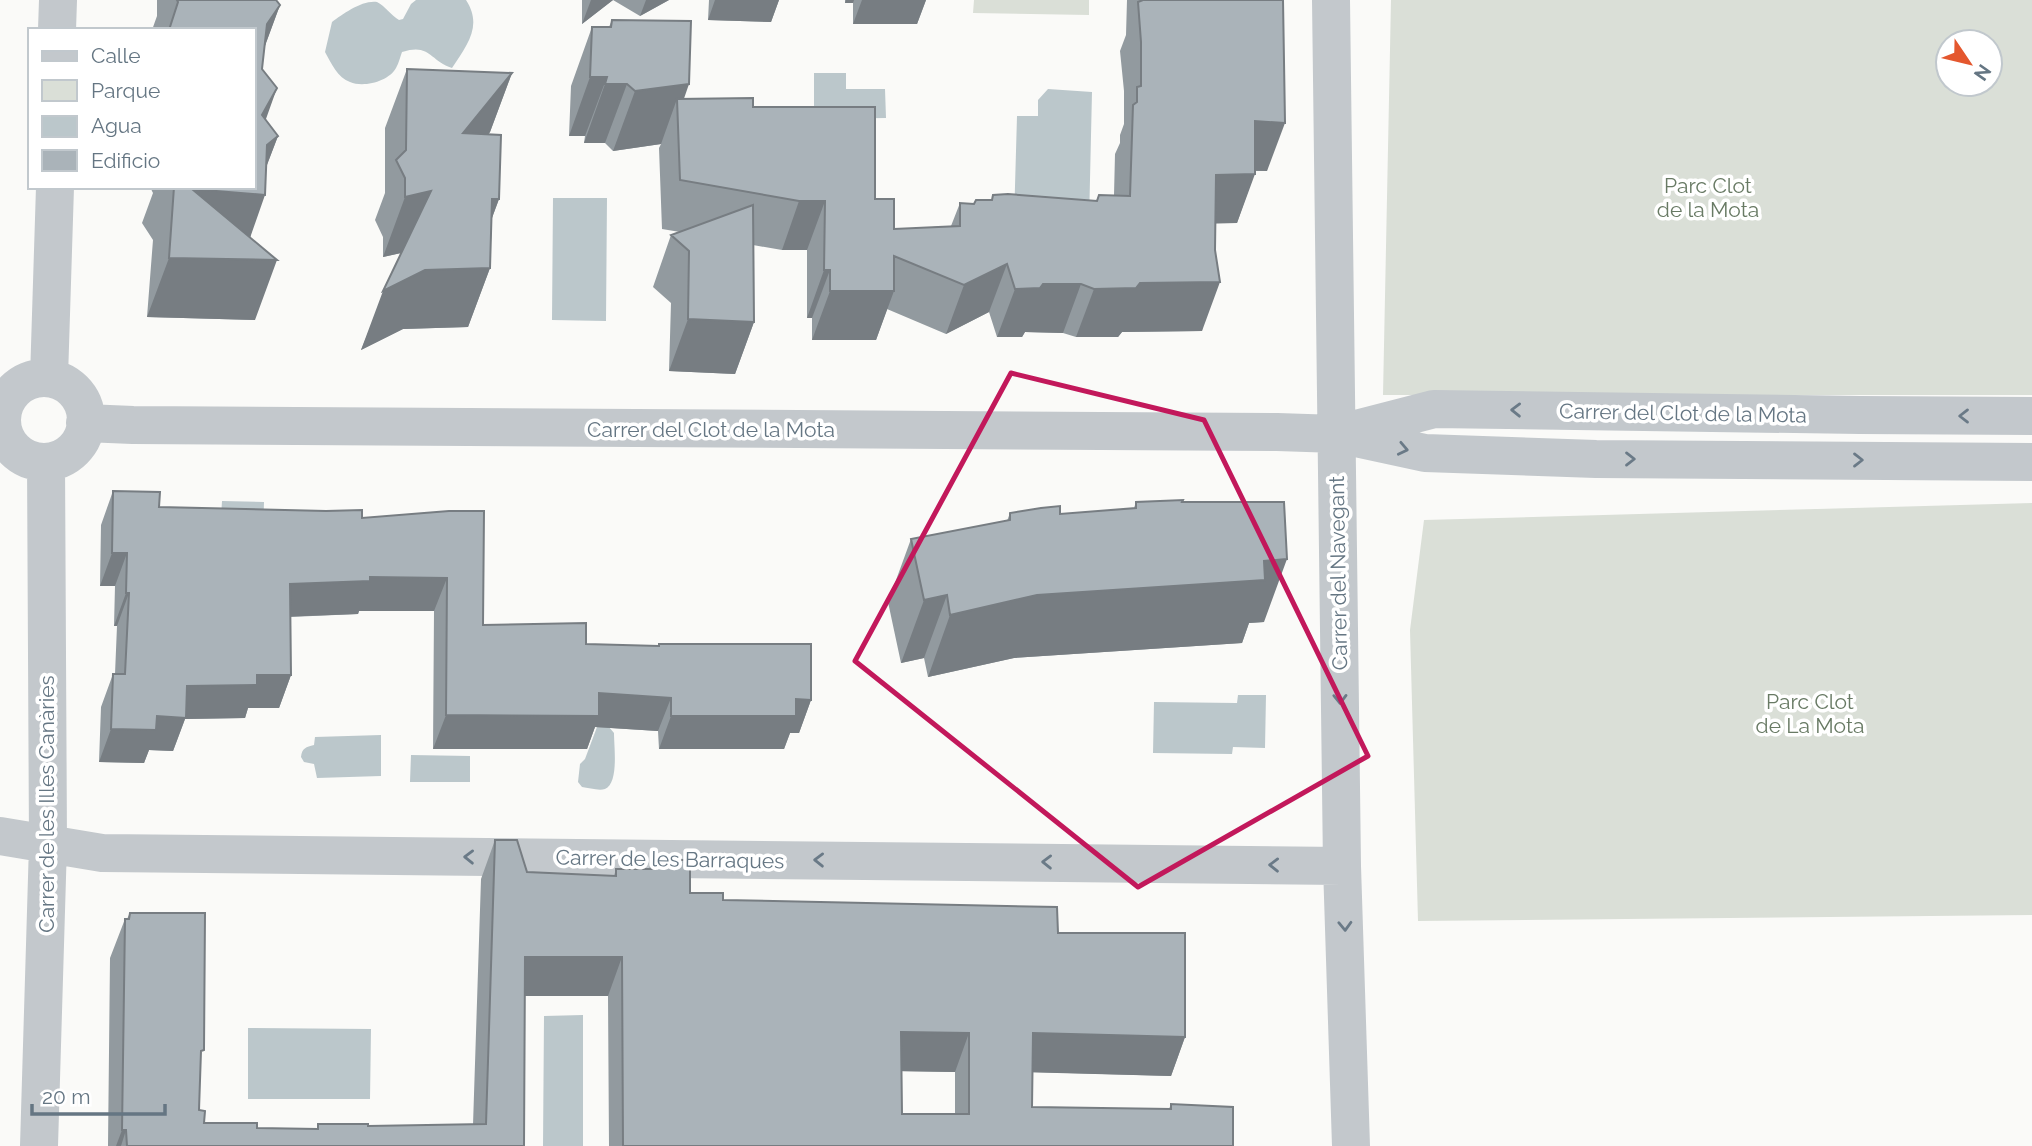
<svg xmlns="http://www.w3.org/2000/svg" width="2032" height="1146" font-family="Raleway,sans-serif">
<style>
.green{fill:#dadfd7;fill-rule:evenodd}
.water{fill:#bbc7cb}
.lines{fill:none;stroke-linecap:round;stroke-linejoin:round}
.street{stroke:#c3c8cc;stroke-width:38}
.wall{fill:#929a9f;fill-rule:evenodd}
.shaded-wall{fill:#777d82}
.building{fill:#aab3b9;stroke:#777d82;stroke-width:2;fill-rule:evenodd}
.oneway{stroke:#6a7a87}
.marked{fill:none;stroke:#c2185b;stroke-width:5;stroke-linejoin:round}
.labels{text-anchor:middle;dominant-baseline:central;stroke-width:7;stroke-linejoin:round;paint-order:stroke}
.park-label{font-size:21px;fill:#687a64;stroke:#fff}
.street-label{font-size:21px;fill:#657683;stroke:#fff}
</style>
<rect width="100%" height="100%" fill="#fafaf8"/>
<!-- green -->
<path class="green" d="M974,0h115v15l-116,-2z
M1391,0h641v395h-649zM1948,42h42v42h-42z
M2032,503v412l-614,6 -8,-291 14,-110z"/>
<!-- water -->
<path class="water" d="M416,0h50c17,26 1,45 -14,68 -23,-8 -22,-25 -50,-16 -2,5 -3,11 -6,16 -7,13 -32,20 -46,14 -12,-4 -19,-19 -25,-30l7,-30c11,-8 30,-22 45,-20 8,4 14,13 22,18l4,-1 8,-15z
M814,73h32v16h39l1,29 -72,1z
M1048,89l44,3 -3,131 -75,-2 3,-105h21v-16z
M553,198h54l-1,123 -54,-1z
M222,501l42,1 -1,33 -43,-1z
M1238,695h28l-1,53 -32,-1 -1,7 -79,-1 1,-51 83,1z
M597,727h12l5,6c0,14 5,50 -9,56 -6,2 -16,-1 -23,-2l-4,-5 2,-18 5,-5z
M381,735v41l-64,2 -3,-14 -10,-2 -3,-5c1,-9 5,-10 13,-12l1,-8z
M411,755l59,1v26h-60z
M583,1015v131h-40l1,-130z
M248,1028l123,1 -1,70h-122z"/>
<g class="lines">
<!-- street -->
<path class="street" d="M1331,0l11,866 9,280
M57,30l1,-30
M49,378l6,-191
M2 420a42 42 0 1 1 84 0a42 42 0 1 1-84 0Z
M85,423l48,2 1144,7 60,2 88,19 171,6 436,3
M1345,432l89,-23 426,6 172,1
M0,836l102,17 1240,13
M39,1146l9,-302 -2,-382"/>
</g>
<!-- wall -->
<path class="wall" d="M157,0h119l4,5 -16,43 -2,21 4,51 12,16 -12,31 -16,71 5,82 -108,-3 6,-77 -11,-17 11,-30 -3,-6h104v-157h-102l5,-14z
M582,0h87l-29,16 -27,-16 -31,24z
M709,0h70l-8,22 -63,-2z
M845,0h81l-9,24h-64v-21h-8z
M1127,0h156l-16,171h-12l-18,52h-21l-14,108 -80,1 -4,5h-42l-13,-4 -38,-1 -3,5h-25l-8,-25 -43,22 -59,-25 -11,31h-64v-22h-5v-68h-25l-29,-5 1,77 -19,52 -66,-3 2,-68 -18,-16 18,-52 9,-3 -18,-3 -3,-81 2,-4 -48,7 -8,-8h-21l1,-7h-16l2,-50 21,-59h17l3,-7 72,79 69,8 122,92 19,30 57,-3 9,-23 14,1 122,-3 3,-6h15l1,-41 5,-11v-8l4,-11v-33l-4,-40 6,-16z
M407,69l105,4 -22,59 -2,3 11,64 -7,19 -2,50 -22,59 -65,2 -42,21 40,-97 -18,4v-20l-8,-17 10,-27v-65z
M113,491l46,16 203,11 87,-7 34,114 103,19 225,56 -12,33h-9l-6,16h-125l-1,-18 -63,-4 -8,22h-154l1,-138h-75l-1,3 -68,3 1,58 -12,33h-31l-3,10 -60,1 -12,32 -24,-1 -5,13 -45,-1 2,-55 12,-33h2l2,-48h-3l1,-40h-15l1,-61z
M1136,502h46l82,120 -15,1 -7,20 -228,15 -86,19 -4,-19 -23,5 -13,-61 23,-63 96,-18 3,-8 50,1 74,-6z
M495,840l32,32 87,4 2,-7h33l3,-9 38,33 33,7 335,33 127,104 -14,39 -138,-4 -1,35 137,2 2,-5 62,42h-624l-1,-150h-83l-1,150h-416l2,-188 15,-39h2l3,-6 70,148 -1,49 5,13 53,5 60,1 1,-5 50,2 105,-1 8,-246zM902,1071l53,1v42h-53z"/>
<!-- shaded-wall -->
<path class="shaded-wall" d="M591,0h22l-31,24z
M646,0h23l-29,16z
M715,0h64l-8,22 -63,-2z
M846,0h8l-1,3h-8z
M862,0h64l-9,24h-64z
M280,5l-22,60 9,-41z
M512,73l-22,59 -48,60 21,-59z
M590,77h17l-22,59h-16z
M605,84h22l-22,59h-21z
M689,84l-11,32 -1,-17 -16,45 -48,7 22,-60z
M277,88l-21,59 6,-32z
M1255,121l30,2 -18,48 -30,-1z
M278,136l-22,58 9,1 -21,60 -52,-66 75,-44z
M1255,174l-18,49 -38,1 17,-49z
M431,191l-21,60 -27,6 22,-60z
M492,199h7l-22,59z
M799,201h26l-18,49h-25z
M169,258l108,2 -22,60 -108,-3z
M1007,264l-18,48 -43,22 18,-49z
M490,268l-22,59 -65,2 -42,21 22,-59 42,-21z
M824,270h6l-18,48h-5z
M1220,282l-18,49 -80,1 -4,5h-42l18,-48 46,-6z
M1043,284h38l-18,49 -38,-1 -3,5h-25l18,-48z
M830,291h64l-18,49h-64z
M688,319l66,3 -19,52 -66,-3z
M112,553h15l-12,33h-15z
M1287,559l-23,63 -15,1 -7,20 -228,15 -86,19 22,-62 87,-20 227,-34z
M370,577l77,1 -13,33h-75l-1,3 -80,3 12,-33z
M126,593h3l-12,33h-3z
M947,595l-23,63 -23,5 23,-63z
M257,675h34l-12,33h-31l-3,10 -60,1 -12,32 -24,-1 -5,13 -45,-1 12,-33 46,-13 30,-30z
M599,693l72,5 -13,33 -63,-4 -8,22h-154l13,-34z
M796,699l15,1 -12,33h-9l-6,16h-125l12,-33z
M525,957h97l-14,39h-97z
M901,1032l68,1 -14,39 -68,-1z
M1033,1033l152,4 -14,39 -152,-4z
M122,1130h4l-5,16h-5z"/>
<!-- building -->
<path class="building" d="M177,0h99l4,5 -13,19 -5,45 15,19 -15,27 16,21 -11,9 -2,50 -73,-6 85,71 -108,-2 5,-71h80v-157h-85l9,-28z
M1143,0h140l2,123 -30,-2v53l-39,1 -1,75 5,32 -80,1 -4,5 -42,1 -13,-5h-38l-3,4 -25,1 -8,-25 -43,21 -70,-29v35h-64v-21h-6l1,-69h-26l-119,-21 -3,-81 76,-1v9h122v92h19v30l66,-3v-23l14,1 2,-4h16l1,-5 15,-1 89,7 2,-6 31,1 3,-91 4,-3v-15l4,-1v-44l-3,-40z
M612,20l79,1 -2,63 -54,7 -8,-7h-22l2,-7h-17l2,-50h19z
M407,69l105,4 -49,60 38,2 -2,64h-7l-2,69 -65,2 -42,21 48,-100 -26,6v-19l-9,-18 10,-10z
M753,205l1,117 -66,-3 1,-68 -18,-16z
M113,491l47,1 -1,15 167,4 36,-1v8l87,-7h35l-1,114 103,-2v21l73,2v-2h152v56l-15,-1v17h-125v-18l-72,-5v23l-153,-1 1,-137 -77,-1v4l-80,3 1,91h-34v10l-70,1 -1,32 -29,-2 -1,14 -45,-1 2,-55h12l4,-81h-3l1,-40h-15z
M1183,500l-1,2h102l3,57 -23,2 1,19 -228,15 -87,20 -3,-20 -23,5 -13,-61 99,-19v-7l31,-5 19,-2v8l76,-6v-6z
M495,840h22l10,32 89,4v-7h36v-9h38v33h33v7l334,7 1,26h127v104l-152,-4 -1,74 139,2v-5l62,3v39h-610l-1,-189h-97l-1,189h-397l-1,-16h-4l3,-211h4l1,-6h75l-1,137 -3,1 -2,59 6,1 -1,12h53v5l61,1v-5h50v2l118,-2zM901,1032l68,1v81h-67z"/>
<!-- one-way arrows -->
<defs><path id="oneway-chevron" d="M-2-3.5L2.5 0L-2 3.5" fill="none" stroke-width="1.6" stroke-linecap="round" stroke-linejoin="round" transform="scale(1.75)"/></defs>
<g class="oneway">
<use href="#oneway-chevron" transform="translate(1516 410) rotate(-179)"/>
<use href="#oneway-chevron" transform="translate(1964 416) rotate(-180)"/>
<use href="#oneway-chevron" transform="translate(1403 449) rotate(12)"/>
<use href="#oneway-chevron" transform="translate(1630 459)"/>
<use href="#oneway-chevron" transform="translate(1858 460)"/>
<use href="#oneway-chevron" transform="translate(1340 699) rotate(89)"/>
<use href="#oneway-chevron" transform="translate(469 857) rotate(-179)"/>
<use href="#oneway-chevron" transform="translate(819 860) rotate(-179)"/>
<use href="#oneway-chevron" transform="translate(1047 862) rotate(-179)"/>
<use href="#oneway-chevron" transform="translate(1274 865) rotate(-179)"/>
<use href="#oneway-chevron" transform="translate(1345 926) rotate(88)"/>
</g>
<!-- marked area -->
<path class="marked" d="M1011,373l193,47 164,336 -230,131 -283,-226z"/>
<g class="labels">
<!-- park labels -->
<g class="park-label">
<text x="1708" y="185">Parc Clot<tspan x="1708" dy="24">de la Mota</tspan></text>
<text x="1810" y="701">Parc Clot<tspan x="1810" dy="24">de La Mota</tspan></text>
</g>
<!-- street labels -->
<g class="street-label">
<text transform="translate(1683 413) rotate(1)">Carrer del Clot de la Mota</text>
<text x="711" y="429">Carrer del Clot de la Mota</text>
<text transform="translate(1338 573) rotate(-91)">Carrer del Navegant</text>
<text transform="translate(46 804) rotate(-90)">Carrer de les Illes Canàries</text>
<text transform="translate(670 859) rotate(1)">Carrer de les Barraques</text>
</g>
</g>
<!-- legend -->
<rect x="28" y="28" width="228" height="161" fill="#ffffff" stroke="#c1c8cd" stroke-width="2"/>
<rect x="42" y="51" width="35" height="10" fill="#c3c8cc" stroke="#c1c8cd" stroke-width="2"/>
<text x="91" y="63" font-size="21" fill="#657683">Calle</text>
<rect x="42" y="80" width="35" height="21" fill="#dadfd7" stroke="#c1c8cd" stroke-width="2"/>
<text x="91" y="98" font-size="21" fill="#657683">Parque</text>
<rect x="42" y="116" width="35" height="21" fill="#bbc7cb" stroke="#c1c8cd" stroke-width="2"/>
<text x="91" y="133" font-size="21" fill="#657683">Agua</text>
<rect x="42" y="150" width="35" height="21" fill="#aab3b9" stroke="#c1c8cd" stroke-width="2"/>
<text x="91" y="168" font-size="21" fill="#657683">Edificio</text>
<!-- north arrow -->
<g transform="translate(1969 63) rotate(125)"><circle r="33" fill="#ffffff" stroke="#c1c8cd" stroke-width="2"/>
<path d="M0-5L12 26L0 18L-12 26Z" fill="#e4572e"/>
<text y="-10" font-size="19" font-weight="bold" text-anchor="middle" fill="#657683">N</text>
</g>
<!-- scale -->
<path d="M32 1104v10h133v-10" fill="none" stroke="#657683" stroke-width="3.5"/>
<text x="42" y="1104" font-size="21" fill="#657683" stroke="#ffffff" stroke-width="5" paint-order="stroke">20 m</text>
</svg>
